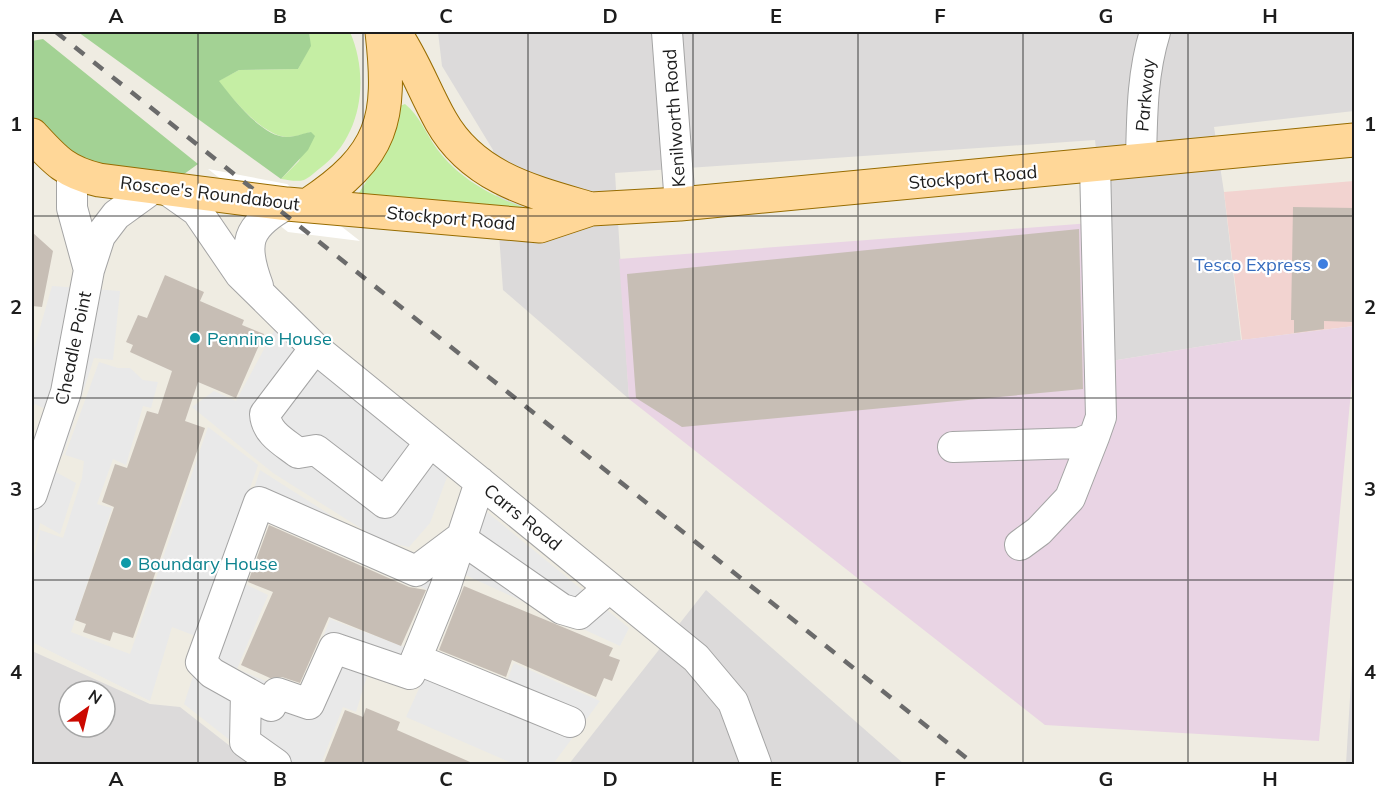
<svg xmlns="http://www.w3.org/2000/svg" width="1386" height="796" font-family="Mulish,sans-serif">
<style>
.residential{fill:#dcdada;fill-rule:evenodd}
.commercial{fill:#f2d3d0}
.industrial{fill:#e9d4e4}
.grass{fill:#c5eea4}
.forest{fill:#a3d294}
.parking{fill:#e9e9e9}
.pier{fill:#fff}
.building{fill:#c7beb5}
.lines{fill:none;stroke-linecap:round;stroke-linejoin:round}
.minor-casing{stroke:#a4a4a4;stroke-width:32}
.major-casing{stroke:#976c00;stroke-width:35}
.minor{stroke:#fff;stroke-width:30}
.major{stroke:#ffd798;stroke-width:33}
.rail{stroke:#6b6b6b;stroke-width:4.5;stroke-dasharray:12 12;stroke-linecap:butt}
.grid{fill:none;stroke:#1d1d1d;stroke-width:1.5;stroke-opacity:0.55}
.shop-dot{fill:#3f7fe0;stroke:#fff;stroke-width:2}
.culture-dot{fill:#0f9aa8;stroke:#fff;stroke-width:2}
.labels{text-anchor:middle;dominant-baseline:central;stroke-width:4.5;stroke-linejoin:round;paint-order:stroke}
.street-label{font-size:18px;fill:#1d1d1d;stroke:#fff}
.shop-label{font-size:18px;fill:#366cbe;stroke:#fff;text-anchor:end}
.culture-label{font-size:18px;fill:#0d838f;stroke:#fff;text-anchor:start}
.neatline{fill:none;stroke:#1d1d1d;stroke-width:2}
.grid-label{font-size:20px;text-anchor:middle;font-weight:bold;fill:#1d1d1d}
</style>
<rect width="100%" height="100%" fill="#efece2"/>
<!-- residential -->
<path class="residential" d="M438,32h916v79l-140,16 10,65 17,148 -130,21 -7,-139 -9,-82 -480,33 14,226 -126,-109 -10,-140 -51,-84z
M706,590l198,174h-335z
M1354,631v133h-8z
M32,651l118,53 30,3 73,57h-221zM69,691h36v36h-36z"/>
<!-- commercial -->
<path class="commercial" d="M1354,181v145l-112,14 -18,-148z"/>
<!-- industrial -->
<path class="industrial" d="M1104,222l7,139 130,-21 113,-14v32l-35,383 -274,-16 -416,-326 -10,-140z"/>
<!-- grass -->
<path class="grass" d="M309,32h41c20,46 12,106 -31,137 -4,3 -10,9 -15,11 -6,2 -16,0 -23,-1l18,-18 12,-29c-7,2 -16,5 -23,5 -25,0 -55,-38 -70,-56l21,-11 59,-1 12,-23z
M405,104c15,12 21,30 32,45 26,35 67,53 106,65l-186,-18 23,-36 15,-52z"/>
<!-- forest -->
<path class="forest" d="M78,32h231l2,14 -13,23 -59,1 -20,11c14,18 44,57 69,56 7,0 16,-4 23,-5l4,4 -7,14 -27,29z
M43,39l155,125 -25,18c-48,-12 -114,-18 -141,-67v-74z"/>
<!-- parking -->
<path class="parking" d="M52,286l68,5 -7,69 -19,-2 -30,94 -10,19 22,12 -16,51 -20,-11 -8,32v-109l14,-37 -14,-6 1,-51z
M275,329l175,140 -20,54 -21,24 -28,-6 -108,-68 -81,-66 22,-16 22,10z
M99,362l19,6h12l13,12 15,2 -7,26 -8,-2 -17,59 -13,-6 -16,45 15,4 -41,124 59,22 78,-227 50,38 -60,172 -26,-10 -22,74 -118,-59v-76l8,-36 23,8 19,-60 2,-17 -19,-6z
M260,470l119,76 34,6 35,15 -11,27 -176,-76 -24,62 31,15 -31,74 64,27 29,-77 80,30 -9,22 -29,-11 -16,52 -13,-5 -22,57h-61l-76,-60z
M487,512l142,116 -9,18 -159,-73z
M432,660l72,28 10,-25 86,38 -47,63h-39l-108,-47z"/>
<!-- pier -->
<path class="pier" d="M208,169l79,15 73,57 -72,-9z"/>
<!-- building -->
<path class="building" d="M1293,207l61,1v114l-30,-1v8l-30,4v-13h-3z
M1079,229l4,160 -401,38 -46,-29 -9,-124z
M32,232l21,19 -11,56 -10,-1z
M165,275l39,17 -4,9 44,19 -2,5 22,9 -28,64 -38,-16 -13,39 20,7 -72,210 -20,-6 -3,9 -27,-9 3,-8 -11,-4 39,-113 -12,-5 13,-38 12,4 20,-57 11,3 14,-43 -42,-19 3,-7 -7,-3 12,-27 9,3z
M269,525l140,62 17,3 -25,56 -72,-29 -29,66 -18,-6 -12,1 -29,-13 32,-73 -25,-10z
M464,586l149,62 -4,8 11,4 -8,21 -8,-3 -8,19 -84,-37 -6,17 -67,-27z
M366,708l34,14 -3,8 80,35h-154l22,-55 18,7z"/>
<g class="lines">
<defs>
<path id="minor" d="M667,32l13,172
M1141,160c1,-44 1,-86 14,-128
M72,172v36l17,62
M163,187l34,24 43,63 75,74 381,310 37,44 23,62
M258,286c-16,-43 -12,-59 29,-82
M315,348l-50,66c1,19 19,28 33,39l18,-3 69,53 45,-61
M953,447l126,-4 15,-6 7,-20 -6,-253
M480,482l-35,106 -35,86 -76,-26 -25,56 -32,-11 -6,13 -59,-33 -11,-11 58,-160 157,69 44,-33 102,71 17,5 30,-26
M32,494l34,-102 23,-122 11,-34 16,-21 40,-29
M1020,545l19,-14 31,-33 24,-61
M416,659l154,63
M246,692l-1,50 31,22"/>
<path id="major" d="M394,32c20,29 30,59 47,89 32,57 92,71 150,88
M32,135c23,25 33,37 67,45l188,24 253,22 51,-17 89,-5 674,-64
M308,205c76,-50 84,-86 74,-173"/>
</defs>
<!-- minor casing -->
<use href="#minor" class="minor-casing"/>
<!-- major casing -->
<use href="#major" class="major-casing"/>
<!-- minor -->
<use href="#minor" class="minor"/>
<!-- major -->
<use href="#major" class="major"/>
<!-- rail -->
<path class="rail" d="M56,32l918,732"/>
</g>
<!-- grid -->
<path class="grid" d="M198,32v732M363,32v732M528,32v732M693,32v732M858,32v732M1023,32v732M1188,32v732M32,216h1322M32,398h1322M32,580h1322"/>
<!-- markers -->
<circle class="shop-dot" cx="1323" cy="264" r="6"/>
<g class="culture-dot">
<circle cx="195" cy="338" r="6"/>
<circle cx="126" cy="563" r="6"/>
</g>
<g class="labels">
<!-- street labels -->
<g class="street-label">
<text transform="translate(1145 95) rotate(-85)">Parkway</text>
<text transform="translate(674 118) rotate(-94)">Kenilworth Road</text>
<text transform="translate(973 177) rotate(-5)">Stockport Road</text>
<text transform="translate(210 193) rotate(7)">Roscoe's Roundabout</text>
<text transform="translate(451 218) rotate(5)">Stockport Road</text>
<text transform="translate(73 348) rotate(-78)">Cheadle Point</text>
<text transform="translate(523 517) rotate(39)">Carrs Road</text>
</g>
<!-- shop labels -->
<g class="shop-label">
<text x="1311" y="264">Tesco Express</text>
</g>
<!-- culture labels -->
<g class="culture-label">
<text x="207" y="338">Pennine House</text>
<text x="138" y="563">Boundary House</text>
</g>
</g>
<!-- border -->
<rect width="1386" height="796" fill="none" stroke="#ffffff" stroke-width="66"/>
<!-- north arrow -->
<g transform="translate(87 709) rotate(34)"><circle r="28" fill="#ffffff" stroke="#a5a5a5" stroke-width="1.5"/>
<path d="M0-4.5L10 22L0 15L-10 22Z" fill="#cb0900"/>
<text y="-9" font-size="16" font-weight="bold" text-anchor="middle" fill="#1d1d1d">N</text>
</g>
<rect x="33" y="33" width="1320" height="730" class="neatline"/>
<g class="grid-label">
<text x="116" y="23">A</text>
<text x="280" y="23">B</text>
<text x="446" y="23">C</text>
<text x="610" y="23">D</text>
<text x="776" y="23">E</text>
<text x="940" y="23">F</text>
<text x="1106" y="23">G</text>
<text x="1270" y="23">H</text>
<text x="16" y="131">1</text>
<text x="1370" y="131">1</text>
<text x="16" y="314">2</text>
<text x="1370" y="314">2</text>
<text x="16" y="496">3</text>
<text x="1370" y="496">3</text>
<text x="16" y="679">4</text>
<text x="1370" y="679">4</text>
<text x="116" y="786">A</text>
<text x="280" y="786">B</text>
<text x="446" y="786">C</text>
<text x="610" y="786">D</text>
<text x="776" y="786">E</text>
<text x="940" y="786">F</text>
<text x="1106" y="786">G</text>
<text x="1270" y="786">H</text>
</g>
</svg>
